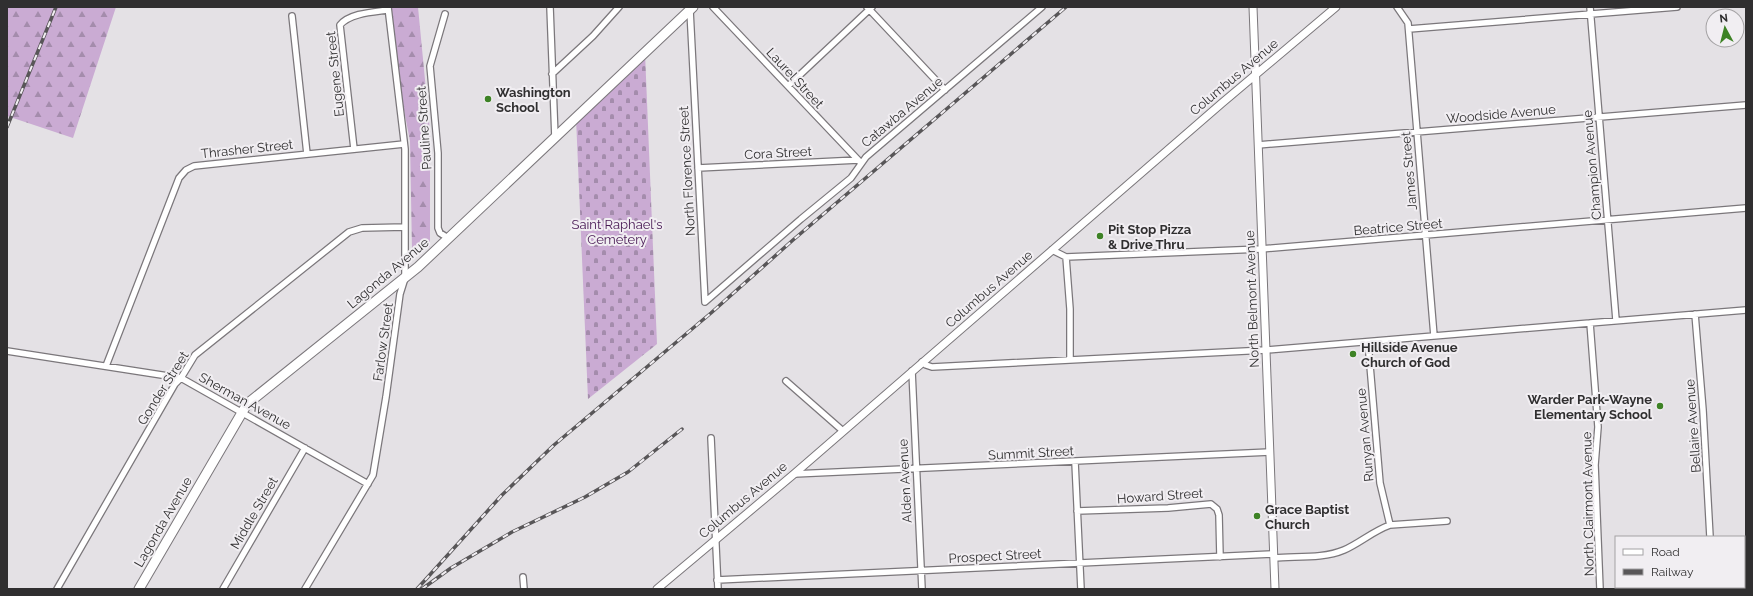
<svg xmlns="http://www.w3.org/2000/svg" width="1753" height="596" font-family="Raleway,sans-serif">
<style>
.forest{fill:url(#forest-firs)}
.cemetery{fill:url(#cemetery-stones)}
.lines{fill:none;stroke-linecap:round;stroke-linejoin:round}
.minor-casing{stroke:#7b777b;stroke-width:8}
.tertiary-casing{stroke:#7b777b;stroke-width:9}
.primary-casing{stroke:#7b777b;stroke-width:11}
.minor{stroke:#fff;stroke-width:5.5}
.tertiary{stroke:#fff;stroke-width:7}
.primary{stroke:#fff;stroke-width:9}
.rail-casing{stroke:#585658;stroke-width:3.5}
.rail{stroke:#f1eef2;stroke-width:2;stroke-dasharray:6;stroke-linecap:butt}
.poi-dot{fill:#3d8225;stroke:#f1eef2;stroke-width:1.5}
.labels{text-anchor:middle;dominant-baseline:central;stroke-width:4;stroke-linejoin:round;paint-order:stroke}
.street-label{font-size:13px;fill:#302f30;stroke:#f1eef2}
.poi-label{font-size:13px;font-weight:bold;fill:#302f30;stroke:#f1eef2;text-anchor:start}
.park-label{font-size:13px;fill:#471853;stroke:#f1eef2}
</style>
<defs>
<pattern id="forest-firs" width="22" height="20" patternUnits="userSpaceOnUse"><rect width="22" height="20" fill="#caabd3"/><path d="M5 1l3.5 6h-7zM16 11l3.5 6h-7z" fill="#a48cac"/></pattern>
<pattern id="cemetery-stones" width="16" height="16" patternUnits="userSpaceOnUse"><rect width="16" height="16" fill="#caabd3"/><path d="M2 7V4a2 2 0 0 1 4 0v3zM10 15v-3a2 2 0 0 1 4 0v3z" fill="#a48cac"/></pattern>
</defs>
<rect width="100%" height="100%" fill="#e4e1e5"/>
<!-- forest -->
<path class="forest" d="M7,7h109l-43,131 -66,-22z
M384,7h34l12,125v115l-18,4 -2,-110z"/>
<!-- cemetery -->
<path class="cemetery" d="M645,53l12,291 -69,55 -12,-281z"/>
<g class="lines">
<defs>
<path id="minor" d="M550,7l5,131
M713,7l148,156
M867,7l78,83
M1397,7l11,16 26,313
M1590,7l26,313
M690,10l15,292 96,-83 50,-41 15,-21 176,-150
M445,14l-15,52 8,87v75l2,5 8,5
M292,16l15,138
M1409,29l268,-22
M552,74l41,-38 26,-29
M788,86l84,-79
M1258,145l488,-40
M354,149l-14,-124c10,-12 34,-13 48,-15
M698,168l160,-8
M1052,250l14,7 195,-8 485,-41
M1066,257l4,52v50
M1695,314l8,96 7,127
M1590,323l8,104 -3,38 5,124
M1368,342l12,141 10,42
M7,351l174,27 187,106
M922,362l4,3 6,2 334,-17 480,-40
M106,366l73,-188 7,-8 8,-4 210,-22
M912,371l10,218
M786,381l57,50
M711,438l7,151
M1075,462l6,127
M794,474l476,-22
M1077,511l91,-3 43,-4 6,5 2,6 1,42
M1274,558c22,-2 49,1 70,-8 16,-7 29,-19 46,-25l57,-4
M523,577l1,12
M717,580l557,-26
M1711,587v2
M57,589l118,-205 6,-6 14,-23 154,-123 13,-4 43,-1
M223,589l82,-141
M305,589l68,-114 13,-78 14,-103 5,-16v-129l-17,-142"/>
<path id="tertiary" d="M1253,7l22,582
M657,589l137,-115 428,-371 114,-96"/>
<path id="primary" d="M139,589l108,-185 171,-137 275,-260"/>
</defs>
<!-- minor casing -->
<use href="#minor" class="minor-casing"/>
<!-- tertiary casing -->
<use href="#tertiary" class="tertiary-casing"/>
<!-- primary casing -->
<use href="#primary" class="primary-casing"/>
<!-- minor -->
<use href="#minor" class="minor"/>
<!-- tertiary -->
<use href="#tertiary" class="tertiary"/>
<!-- primary -->
<use href="#primary" class="primary"/>
<defs>
<path id="rail" d="M7,127l49,-120
M417,589l85,-94 52,-50 157,-132 82,-73 273,-233
M422,589l29,-21 61,-36 73,-35 43,-25 54,-43"/>
</defs>
<!-- rail casing -->
<use href="#rail" class="rail-casing"/>
<!-- rail -->
<use href="#rail" class="rail"/>
</g>
<!-- markers -->
<g class="poi-dot">
<circle cx="488" cy="99" r="4"/>
<circle cx="1100" cy="236" r="4"/>
<circle cx="1353" cy="354" r="4"/>
<circle cx="1660" cy="406" r="4"/>
<circle cx="1257" cy="516" r="4"/>
</g>
<g class="labels">
<!-- street labels -->
<g class="street-label">
<text transform="translate(335 74) rotate(-96)">Eugene Street</text>
<text transform="translate(1234 77) rotate(-40)">Columbus Avenue</text>
<text transform="translate(795 78) rotate(47)">Laurel Street</text>
<text transform="translate(902 112) rotate(-40)">Catawba Avenue</text>
<text transform="translate(1501 114) rotate(-5)">Woodside Avenue</text>
<text transform="translate(424 128) rotate(-94)">Pauline Street</text>
<text transform="translate(247 149) rotate(-6)">Thrasher Street</text>
<text transform="translate(778 153) rotate(-3)">Cora Street</text>
<text transform="translate(1592 165) rotate(-95)">Champion Avenue</text>
<text transform="translate(687 171) rotate(-93)">North Florence Street</text>
<text transform="translate(1409 171) rotate(-95)">James Street</text>
<text transform="translate(1398 227) rotate(-5)">Beatrice Street</text>
<text transform="translate(388 273) rotate(-40)">Lagonda Avenue</text>
<text transform="translate(989 289) rotate(-41)">Columbus Avenue</text>
<text transform="translate(1252 299) rotate(-92)">North Belmont Avenue</text>
<text transform="translate(383 342) rotate(-82)">Farlow Street</text>
<text transform="translate(163 388) rotate(-58)">Gonder Street</text>
<text transform="translate(245 401) rotate(29)">Sherman Avenue</text>
<text transform="translate(1693 426) rotate(-94)">Bellaire Avenue</text>
<text transform="translate(1365 435) rotate(-95)">Runyan Avenue</text>
<text transform="translate(1031 453) rotate(-3)">Summit Street</text>
<text transform="translate(905 481) rotate(-93)">Alden Avenue</text>
<text transform="translate(1160 496) rotate(-4)">Howard Street</text>
<text transform="translate(743 500) rotate(-40)">Columbus Avenue</text>
<text transform="translate(1588 504) rotate(-91)">North Clairmont Avenue</text>
<text transform="translate(254 513) rotate(-60)">Middle Street</text>
<text transform="translate(163 522) rotate(-60)">Lagonda Avenue</text>
<text transform="translate(995 556) rotate(-3)">Prospect Street</text>
</g>
<!-- poi labels -->
<g class="poi-label">
<text x="496" y="92">Washington<tspan x="496" dy="15">School</tspan></text>
<text x="1108" y="229">Pit Stop Pizza<tspan x="1108" dy="15">&amp; Drive Thru</tspan></text>
<text x="1361" y="347">Hillside Avenue<tspan x="1361" dy="15">Church of God</tspan></text>
<text x="1652" y="399" text-anchor="end">Warder Park-Wayne<tspan x="1652" dy="15">Elementary School</tspan></text>
<text x="1265" y="509">Grace Baptist<tspan x="1265" dy="15">Church</tspan></text>
</g>
<!-- park labels -->
<g class="park-label">
<text x="617" y="224">Saint Raphael's<tspan x="617" dy="15">Cemetery</tspan></text>
</g>
</g>
<!-- border -->
<rect width="1753" height="596" fill="none" stroke="#302f30" stroke-width="16"/>
<!-- legend -->
<rect x="1615" y="536" width="130" height="52" fill="#f1eef2" stroke="#a4a2a4"/>
<rect x="1623" y="549" width="20" height="6" fill="#ffffff" stroke="#a4a2a4"/>
<text x="1651" y="556" font-size="12" fill="#302f30">Road</text>
<rect x="1623" y="569" width="20" height="6" fill="#585658" stroke="#a4a2a4"/>
<text x="1651" y="576" font-size="12" fill="#302f30">Railway</text>
<!-- north arrow -->
<g transform="translate(1725 28) rotate(353)"><circle r="19" fill="#f1eef2" stroke="#a4a2a4"/>
<path d="M0-3L7 15L0 10L-7 15Z" fill="#3d8225"/>
<text y="-6" font-size="11" font-weight="bold" text-anchor="middle" fill="#302f30">N</text>
</g>
</svg>
